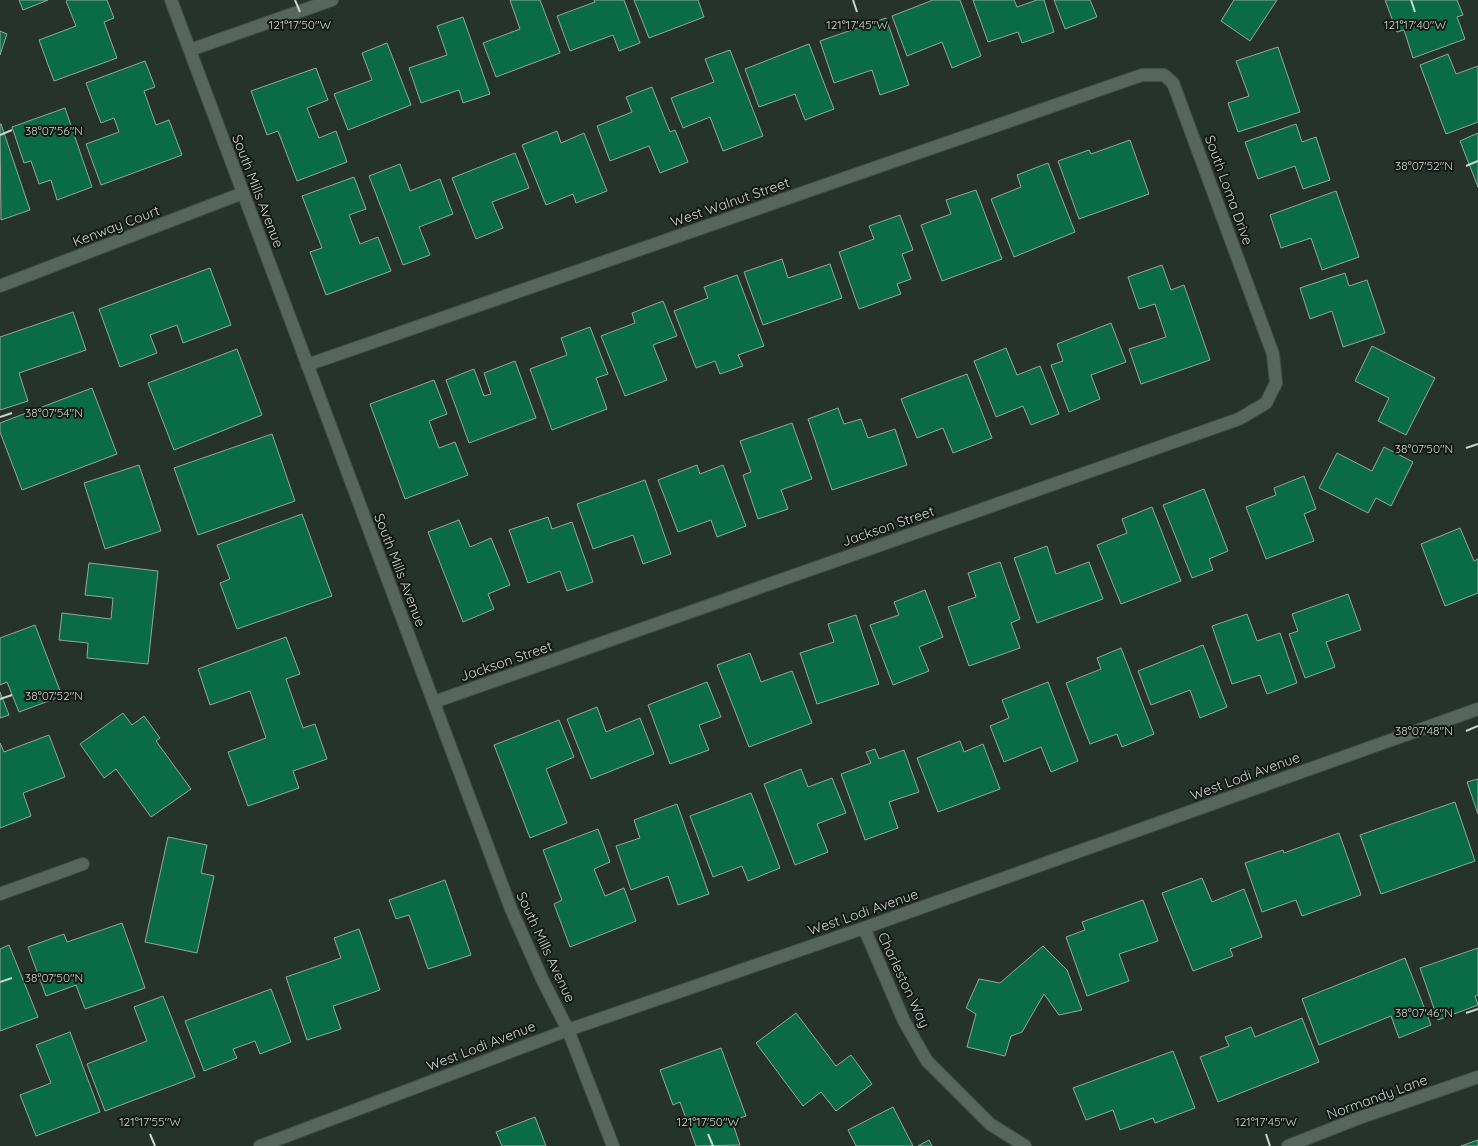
<svg xmlns="http://www.w3.org/2000/svg" width="1478" height="1146" font-family="Quicksand,sans-serif">
<style>
.building{fill:#096b48;stroke:#96a69d}
.lines{fill:none;stroke-linecap:round;stroke-linejoin:round}
.street-casing{stroke:#434e49;stroke-width:14}
.secondary-casing{stroke:#434e49;stroke-width:14}
.street{stroke:#56655d;stroke-width:12}
.secondary{stroke:#56655d;stroke-width:12}
.ticks{fill:none;stroke:#ccd4d0;stroke-width:2}
.labels{text-anchor:middle;dominant-baseline:central;stroke-width:4;stroke-linejoin:round;paint-order:stroke}
.street-label{font-size:14px;fill:#ccd4d0;stroke:#131916}
.ticks-label{font-size:12px;text-anchor:middle;fill:#ccd4d0;stroke:#131916;stroke-width:4;stroke-linejoin:round;paint-order:stroke}
</style>
<rect width="100%" height="100%" fill="#26332c"/>
<!-- building -->
<path class="building" d="M19,0h29l-25,10z
M68,0h39l7,18 -10,4 13,36 -63,23 -15,-41 37,-14 -10,-25z
M510,0h30l20,53 -64,24 -13,-34 37,-14z
M594,0h30l16,43 -21,8 -6,-16 -43,16 -13,-35 38,-14z
M634,0h64l6,17 -55,21z
M933,0h27l21,56 -29,12 -10,-26 -35,14 -15,-40z
M973,0h41l3,7 20,-7h7l10,32 -32,11 -4,-11 -30,10z
M1054,0h36l7,17 -32,12z
M1234,0h43l-27,41 -29,-20z
M1385,0h72l6,15 -6,2 8,22 -52,19 -9,-28 -7,2z
M463,17l27,77 -27,9 -4,-13 -38,13 -12,-35 38,-13 -10,-29z
M886,18l23,67 -29,10 -8,-25 -38,13 -14,-42z
M0,31l7,3 -7,21z
M387,43l24,62 -63,25 -14,-36 38,-14 -10,-27z
M809,44l25,65 -29,11 -10,-26 -36,13 -14,-38z
M1278,47l22,65 -62,20 -10,-29 21,-7 -13,-35z
M730,50l33,86 -40,15 -13,-34 -27,11 -12,-30 43,-16 -9,-23z
M1448,54l8,20 22,-8v56l-32,12 -26,-69z
M145,61l10,26 -11,4 12,34 13,-5 13,35 -81,30 -15,-41 33,-12 -5,-14 -13,5 -15,-40z
M316,68l12,32 -21,8 12,30 17,-7 11,31 -50,19 -19,-50 -11,4 -16,-44z
M652,87l18,45 5,-2 13,32 -28,11 -11,-27 -39,15 -13,-35 35,-14 -6,-15z
M65,108l27,79 -35,13 -6,-20 -12,4 -8,-23 -7,2 -12,-36z
M0,124h1l29,86 -29,10z
M1296,124l6,18 14,-5 14,43 -27,9 -8,-23 -37,13 -13,-37z
M557,131l4,12 23,-10 23,58 -31,12 -3,-9 -27,11 -24,-60z
M1478,133v54l-18,-46z
M1130,140l19,54 -70,25 -21,-58 31,-11 2,4z
M515,153l14,35 -37,14 11,26 -27,11 -24,-61z
M1048,163l27,69 -61,25 -23,-58 30,-12 -4,-12z
M400,164l10,27 30,-12 13,35 -34,13 11,28 -27,10 -34,-89z
M354,177l12,32 -17,6 11,29 18,-7 13,34 -65,24 -16,-43 12,-4 -20,-52z
M976,190l26,69 -60,22 -21,-56 30,-11 -5,-14z
M1336,191l23,66 -37,13 -11,-32 -30,10 -11,-33z
M900,215l13,35 -11,4 9,25 -14,5 4,10 -42,15 -20,-57 35,-13 -5,-13z
M782,259l6,19 42,-14 12,34 -79,27 -19,-53z
M1162,265l9,25 13,-5 26,75 -69,24 -12,-35 37,-12 -11,-33 -16,5 -11,-32z
M210,268l21,57 -48,18 -6,-18 -27,10 7,18 -37,14 -21,-58z
M1345,273l4,13 18,-6 18,53 -42,14 -11,-36 -22,8 -10,-31z
M737,275l27,71 -26,9 5,11 -23,8 -5,-13 -19,7 -22,-57 34,-13 -4,-11z
M663,301l14,35 -24,9 14,35 -42,16 -24,-60 34,-13 -3,-10z
M73,312l13,38 -67,23 9,28 -28,9v-73z
M1111,323l15,39 -35,13 9,24 -31,13 -18,-47 12,-4 -6,-17z
M590,327l18,47 -12,4 11,31 -55,21 -22,-61 37,-14 -6,-17z
M1372,346l63,32 -29,57 -28,-14 11,-23 -34,-17z
M1006,348l11,27 23,-9 19,48 -28,11 -8,-19 -27,11 -22,-56z
M237,349l25,66 -88,35 -26,-67z
M515,361l21,57 -67,25 -23,-63 28,-11 10,27 7,-2 -7,-21z
M967,374l25,64 -39,15 -10,-25 -26,10 -16,-39z
M434,380l13,34 -18,7 10,27 16,-6 13,33 -63,24 -35,-95z
M92,388l25,66 -95,36 -22,-58v-9z
M838,408l6,16 17,-5 7,19 27,-9 12,36 -75,25 -24,-71z
M792,423l20,56 -31,11 7,19 -30,10 -15,-44 8,-3 -11,-31z
M272,434l23,67 -97,34 -24,-67z
M1384,447l29,15 -22,44 -15,-8 -8,15 -49,-25 18,-35 35,18z
M139,465l22,66 -56,18 -21,-66z
M697,465l3,9 23,-9 23,61 -29,11 -6,-17 -33,12 -20,-52z
M1304,476l12,33 -12,5 10,27 -48,18 -20,-52 30,-12 -2,-7z
M645,480l26,74 -28,10 -10,-29 -40,14 -16,-45z
M1204,489l24,62 -19,8 4,11 -21,8 -29,-73z
M1152,507l29,74 -60,23 -24,-59 30,-12 -5,-14z
M302,514l30,82 -95,33 -17,-46 10,-4 -13,-34z
M548,517l4,12 20,-7 21,60 -26,9 -7,-20 -32,12 -19,-53z
M459,520l11,27 21,-9 19,47 -22,9 6,15 -31,13 -35,-90z
M1460,528l14,33 4,-2v34l-33,13 -24,-62z
M1047,546l9,28 33,-12 14,37 -66,24 -23,-65z
M1000,562l20,57 -9,4 9,25 -51,18 -21,-59 28,-10 -8,-24z
M89,563l69,8 -10,93 -61,-6 1,-15 -29,-3 3,-27 49,6 2,-21 -28,-3z
M925,590l18,47 -24,10 10,24 -36,14 -23,-60 29,-10 -5,-13z
M1348,594l13,36 -35,12 9,25 -30,11 -16,-44 9,-3 -6,-17z
M1247,614l10,27 23,-8 17,50 -30,11 -7,-19 -28,9 -20,-58z
M856,615l23,69 -62,20 -17,-51 34,-11 -6,-18z
M35,625l27,71 -43,16 -12,-30 -7,3v-47z
M286,637l14,37 -14,5 17,49 12,-4 12,35 -34,12 6,17 -51,18 -20,-54 38,-14 -16,-47 -40,14 -12,-36z
M1203,645l24,62 -27,11 -10,-28 -39,15 -13,-34z
M1121,648l33,86 -32,13 -5,-13 -27,10 -24,-61 35,-14 -4,-11z
M750,653l11,29 31,-11 20,52 -63,24 -32,-82z
M707,682l14,35 -22,8 10,25 -39,14 -22,-59z
M1048,682l30,79 -27,11 -10,-25 -37,15 -14,-36 19,-8 -7,-18z
M0,692l9,23 -9,3z
M597,707l9,25 34,-14 14,36 -63,25 -24,-60z
M123,713l9,12 12,-9 16,22 -4,3 35,48 -40,28 -35,-48 -12,9 -24,-34z
M559,720l15,37 -28,12 21,54 -37,15 -36,-93z
M49,735l16,42 -42,16 8,23 -31,12v-85l4,9z
M960,741l4,11 19,-8 17,45 -62,23 -21,-54z
M875,749l4,10 25,-9 15,42 -30,10 9,26 -33,12 -24,-66 30,-11 -5,-11z
M801,769l7,18 24,-9 14,35 -29,11 11,28 -33,13 -31,-81z
M1478,779v35l-11,-32z
M751,793l29,75 -32,13 -6,-15 -29,11 -23,-61z
M1455,802l20,59 -94,33 -21,-59z
M677,804l32,90 -31,11 -10,-29 -37,14 -15,-44 24,-8 -6,-18z
M598,829l12,33 -16,7 11,27 19,-8 12,33 -66,26 -16,-43 8,-4 -19,-50z
M1339,833l22,62 -59,21 -6,-16 -34,12 -17,-49 38,-13 1,3z
M168,837l39,8 -6,28 13,3 -17,77 -52,-11z
M1202,878l10,24 32,-13 18,48 -32,12 3,7 -40,15 -31,-78z
M445,880l26,75 -43,14 -19,-54 -13,4 -7,-19z
M1143,900l15,41 -39,13 10,27 -42,15 -21,-59 19,-7 -3,-8z
M122,923l23,65 -60,21 -9,-24 -30,11 -18,-49 36,-13 3,8z
M359,929l21,61 -47,16 8,23 -34,11 -21,-63 55,-19 -7,-20z
M9,945l29,72 -38,14v-82z
M1043,946l24,24 15,40 -23,5 -15,-21 -22,38 -11,4 -6,20 -38,-9 9,-33 -10,-6 13,-29 21,4z
M1478,948v47l-3,1 3,9 -40,15 -18,-52z
M1405,958l26,67 -32,13 -8,-22 -72,29 -17,-46z
M271,989l20,53 -31,12 -5,-13 -22,8 4,9 -33,13 -19,-50z
M163,996l32,81 -90,34 -18,-47 60,-23 -13,-34z
M796,1013l40,53 15,-11 21,29 -36,27 -15,-19 -18,14 -47,-63z
M1302,1018l17,44 -101,40 -18,-45 29,-11 -4,-9 26,-10 4,10z
M70,1032l30,80 -64,24 -16,-41 31,-12 -15,-38z
M721,1048l25,68 -14,5 8,24 -44,1 -16,-44 -7,3 -13,-35z
M1173,1051l22,57 -40,15 -2,-5 -33,12 -7,-20 -27,10 -13,-32z
M893,1107l20,39h-57l-8,-16z
M535,1117l11,29h-44l-6,-14z
M929,1140l3,6h-14z
M1478,1140v6h-17z"/>
<g class="lines">
<defs>
<path id="street" d="M190,50l142,-50
M0,286l243,-93
M307,365l835,-290h22l9,8 100,271 3,29 -10,20 -27,16 -805,283
M0,894l83,-30
M864,928l40,93 23,40 63,63 35,22
M1288,1146l71,-28 119,-41"/>
<path id="secondary" d="M171,0l340,909 32,72 25,49 45,116
M260,1146l308,-116 296,-102 614,-219"/>
</defs>
<!-- street casing -->
<use href="#street" class="street-casing"/>
<!-- secondary casing -->
<use href="#secondary" class="secondary-casing"/>
<!-- street -->
<use href="#street" class="street"/>
<!-- secondary -->
<use href="#secondary" class="secondary"/>
</g>
<!-- ticks -->
<path class="ticks" d="M295,0l5,12M853,0l4,12M1411,0l4,12M0,135l12,-5M1466,166l12,-5M0,417l12,-4M1466,448l12,-4M0,699l12,-4M1466,731l12,-5M0,982l12,-4M1466,1013l12,-4M150,1134l5,12M708,1134l5,12M1266,1134l4,12"/>
<g class="labels">
<!-- street labels -->
<g class="street-label">
<text transform="translate(1229 190) rotate(70)">South Loma Drive</text>
<text transform="translate(258 191) rotate(69)">South Mills Avenue</text>
<text transform="translate(730 202) rotate(-19)">West Walnut Street</text>
<text transform="translate(116 226) rotate(-21)">Kenway Court</text>
<text transform="translate(888 526) rotate(-19)">Jackson Street</text>
<text transform="translate(400 570) rotate(69)">South Mills Avenue</text>
<text transform="translate(506 661) rotate(-19)">Jackson Street</text>
<text transform="translate(1245 776) rotate(-20)">West Lodi Avenue</text>
<text transform="translate(863 912) rotate(-19)">West Lodi Avenue</text>
<text transform="translate(546 947) rotate(65)">South Mills Avenue</text>
<text transform="translate(904 980) rotate(65)">Charleston Way</text>
<text transform="translate(481 1046) rotate(-21)">West Lodi Avenue</text>
<text transform="translate(1377 1097) rotate(-20)">Normandy Lane</text>
</g>
</g>
<g class="ticks-label">
<text x="300" y="29">121°17'50"W</text>
<text x="857" y="29">121°17'45"W</text>
<text x="1415" y="29">121°17'40"W</text>
<text x="54" y="135">38°07'56"N</text>
<text x="1424" y="170">38°07'52"N</text>
<text x="54" y="417">38°07'54"N</text>
<text x="1424" y="453">38°07'50"N</text>
<text x="54" y="700">38°07'52"N</text>
<text x="1424" y="735">38°07'48"N</text>
<text x="54" y="982">38°07'50"N</text>
<text x="1424" y="1017">38°07'46"N</text>
<text x="150" y="1126">121°17'55"W</text>
<text x="708" y="1126">121°17'50"W</text>
<text x="1266" y="1126">121°17'45"W</text>
</g>
</svg>
